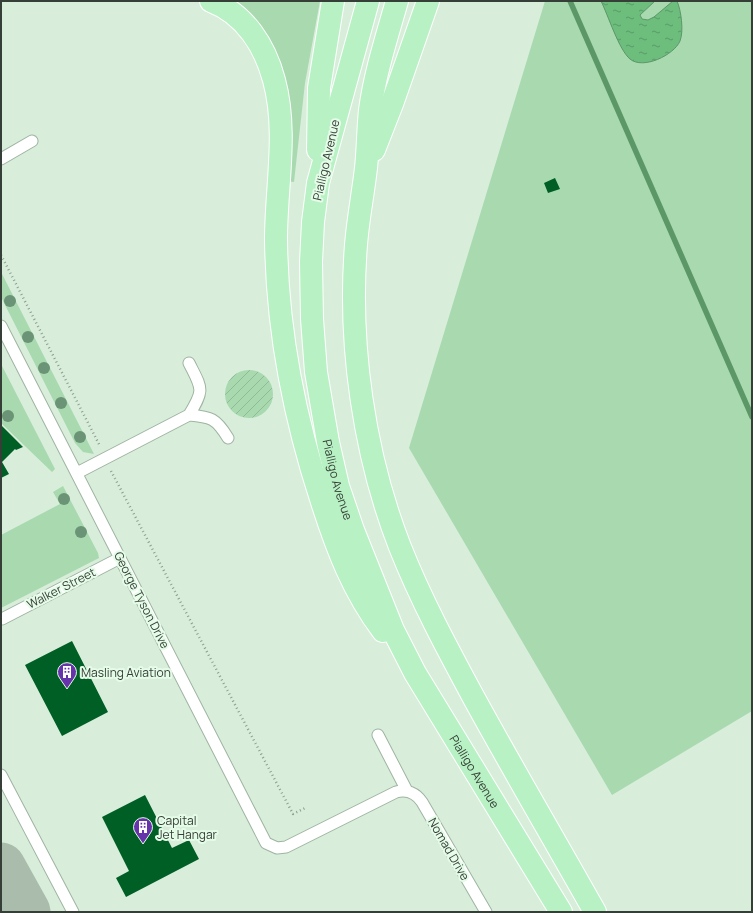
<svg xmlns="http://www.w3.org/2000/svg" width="753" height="913" font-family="Manrope,sans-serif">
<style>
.grass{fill:#a8d9af}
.garden{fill:url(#garden-furrows)}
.water{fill:url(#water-ripples);stroke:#5c9768}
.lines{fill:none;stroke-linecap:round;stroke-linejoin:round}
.stream{stroke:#5c9768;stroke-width:5.5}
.taxiway{stroke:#aabcac;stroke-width:49}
.building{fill:#005f25}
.service-casing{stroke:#9fb4a1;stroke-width:13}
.primary-casing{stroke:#fff;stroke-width:24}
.path{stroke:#8e9e90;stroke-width:2.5;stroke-dasharray:1 3;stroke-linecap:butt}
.service{stroke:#fff;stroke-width:11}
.primary{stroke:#b8f2c4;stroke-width:22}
.tree{fill:#6a9475}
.labels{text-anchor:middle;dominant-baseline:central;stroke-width:4;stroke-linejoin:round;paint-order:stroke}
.street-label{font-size:12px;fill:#363f37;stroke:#e5fce8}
.poi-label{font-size:12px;fill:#363f37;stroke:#e5fce8;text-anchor:start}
</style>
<defs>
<pattern id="garden-furrows" width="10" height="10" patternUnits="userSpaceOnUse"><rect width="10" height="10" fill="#a8d9af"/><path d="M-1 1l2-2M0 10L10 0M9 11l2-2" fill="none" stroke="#91bb97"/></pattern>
<pattern id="water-ripples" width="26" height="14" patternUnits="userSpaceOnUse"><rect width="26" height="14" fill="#6dbd7d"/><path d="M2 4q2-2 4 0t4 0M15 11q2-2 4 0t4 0" fill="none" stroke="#5a9b67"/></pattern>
</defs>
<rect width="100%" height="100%" fill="#d8eedb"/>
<!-- grass -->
<path class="grass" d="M233,1h87l-15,82 -11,99 -7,-1 -9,-122 -10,-22z
M545,1h207v710l-140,84 -203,-347z
M1,272l93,182 -11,-2 -8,-9 -74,-146z
M1,364l54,105 -3,3 -51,-49z
M63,486l35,67 1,5 -98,50v-73l59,-31 -7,-12z"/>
<!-- garden -->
<path class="garden" d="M225 394a24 24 0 1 1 48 0a24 24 0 1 1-48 0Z"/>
<!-- water -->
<path class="water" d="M601,1h54l-15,14 2,4 6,1 6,-3 19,-16h4c4,9 7,30 3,40 -6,14 -37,29 -50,18 -11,-9 -22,-44 -29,-58z"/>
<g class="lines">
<!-- stream -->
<path class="stream" d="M570,1l182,416"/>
<!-- taxiway -->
<path class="taxiway" d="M1,867l25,45"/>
</g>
<!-- building -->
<path class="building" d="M555,178l5,11 -12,4 -4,-10z
M1,425l22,22 -7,3 -1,-1 -13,13 7,12 -8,4z
M72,641l36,71 -46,24 -37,-71z
M145,795l27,53 17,-8 10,19 -73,38 -10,-19 13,-7 -27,-54z"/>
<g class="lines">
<defs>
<path id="service" d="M1,159l31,-18
M1,326l265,517 11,5 9,-1 110,-55c11,-3 20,1 26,10l64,110
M189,415c22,2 27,3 39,23
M77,473l112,-58c16,-26 13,-26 0,-52
M2,619l118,-61
M378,735l29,56
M1,775l72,137"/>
<g id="primary">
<path d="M211,1c34,13 54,45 63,79 14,51 2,107 2,159 1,90 18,178 46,263 15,47 31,89 61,129"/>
<path id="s1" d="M368,1l-50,182 -5,39 -2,40 1,57 4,53 12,70 10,44 15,44 40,100 22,43 146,239"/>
<path d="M397,1c-10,35 -22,72 -27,109 -2,19 -2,39 -4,58 -3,26 -8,51 -10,77 -8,99 8,210 44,302 21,53 48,103 75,153 39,71 80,141 120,212"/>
<path d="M318,150l1,-62 14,-87"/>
<path d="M374,150l18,-46 36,-103"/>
</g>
</defs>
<!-- service casing -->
<use href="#service" class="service-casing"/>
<!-- primary casing -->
<use href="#primary" class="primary-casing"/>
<!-- path -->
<path class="path" d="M1,255l99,191
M111,471l182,343 12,-6"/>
<!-- service -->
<use href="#service" class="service"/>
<!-- primary -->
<use href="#primary" class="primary"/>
</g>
<!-- trees -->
<g class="tree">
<circle cx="10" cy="301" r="6"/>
<circle cx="28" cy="337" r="6"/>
<circle cx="44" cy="368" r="6"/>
<circle cx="61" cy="403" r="6"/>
<circle cx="8" cy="416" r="6"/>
<circle cx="80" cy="437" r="6"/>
<circle cx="64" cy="499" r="6"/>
<circle cx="81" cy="532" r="6"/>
</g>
<!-- icons -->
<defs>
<symbol id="building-pin" viewBox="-11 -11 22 30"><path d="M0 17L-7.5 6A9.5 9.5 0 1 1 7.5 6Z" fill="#6733aa" stroke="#e5fce8"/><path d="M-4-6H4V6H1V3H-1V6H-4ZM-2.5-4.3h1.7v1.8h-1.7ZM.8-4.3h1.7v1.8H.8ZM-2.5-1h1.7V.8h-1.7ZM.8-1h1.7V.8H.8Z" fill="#fff"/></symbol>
</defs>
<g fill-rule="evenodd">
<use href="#building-pin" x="56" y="661" width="22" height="30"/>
<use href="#building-pin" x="132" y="816" width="22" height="30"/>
</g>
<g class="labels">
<!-- street labels -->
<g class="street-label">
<text transform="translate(326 160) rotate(-77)">Pialligo Avenue</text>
<text stroke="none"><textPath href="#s1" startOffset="488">Pialligo Avenue</textPath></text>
<text transform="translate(61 588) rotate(-27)">Walker Street</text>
<text transform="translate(142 600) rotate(63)">George Tyson Drive</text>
<text stroke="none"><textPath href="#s1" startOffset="812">Pialligo Avenue</textPath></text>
<text transform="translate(449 849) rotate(60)">Nomad Drive</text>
</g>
<!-- poi labels -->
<g class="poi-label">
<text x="81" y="672">Masling Aviation</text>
<text x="157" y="820">Capital<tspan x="157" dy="14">Jet Hangar</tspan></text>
</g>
</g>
<!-- border -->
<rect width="753" height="913" fill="none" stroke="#363f37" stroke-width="4"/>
</svg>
